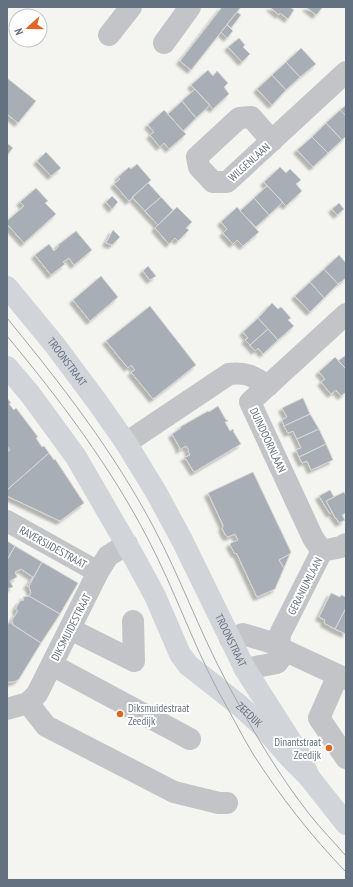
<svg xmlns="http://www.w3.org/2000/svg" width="353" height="887" font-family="'PT Sans Narrow',sans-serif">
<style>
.building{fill:#a8aeb5;stroke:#d5d6d3;filter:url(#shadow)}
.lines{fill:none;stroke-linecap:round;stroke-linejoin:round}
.minor{stroke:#c2c4c8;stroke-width:22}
.major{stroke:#d1d5da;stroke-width:22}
.tram{stroke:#a2a7ad;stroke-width:1}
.poi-dot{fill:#df6726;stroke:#fff;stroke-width:1.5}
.labels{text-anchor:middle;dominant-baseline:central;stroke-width:4;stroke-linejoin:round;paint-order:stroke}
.street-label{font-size:11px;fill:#647181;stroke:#fff}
.poi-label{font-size:11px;fill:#647181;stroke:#fff;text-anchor:start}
</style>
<defs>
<filter id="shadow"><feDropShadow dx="-3.5" dy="3.5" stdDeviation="1" flood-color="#0004"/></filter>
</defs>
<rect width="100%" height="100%" fill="#f4f4f0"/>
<!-- building -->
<path class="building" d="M222,7h19l-50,63 -11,-9z
M270,7h20l4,3 -6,9 -8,-6 -1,2z
M306,7h17l-7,8z
M237,12l4,3 -10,13 -4,-4z
M227,25l6,6 -6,7 -6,-6z
M239,38l6,7 -2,2 7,7 -8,8 -14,-15z
M301,48l15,16 -16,13 -14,-15z
M286,62l14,15 -14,13 -14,-15z
M208,70l5,6 4,-5 11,12 -4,4 5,7 -16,15 -22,-24z
M272,75l14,15 -14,15 -15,-16z
M7,78l29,23 -18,22 -11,-9z
M195,89l15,16 -14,13 -14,-17z
M182,101l14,17 -13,13 -15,-17z
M346,105v11l-6,-6z
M164,110l22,24 -17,15 -5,-6 -4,4 -10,-12 4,-3 -6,-7z
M340,110l6,6v20l-4,4 -16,-17z
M326,123l16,17 -14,13 -16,-16z
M312,137l16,16 -15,14 -16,-17z
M7,143l6,5 -6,7z
M46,152l15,16 -10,8 -14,-15z
M137,164l14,16 -22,21 -15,-17 6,-5 -2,-2 11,-10 2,2z
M280,167l6,6 4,-4 11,11 -5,4 6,7 -16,15 -22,-24z
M148,183l13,14 -16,14 -13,-14z
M267,186l16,16 -14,13 -15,-17z
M36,188l12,13 -3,2 11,11 -32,29 -17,-19v-3l17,-15 -4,-4z
M112,196l6,6 -6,7 -6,-7z
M161,197l12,13 -15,15 -13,-14z
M254,198l15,17 -13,12 -16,-16z
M339,203l5,6 -7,6 -5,-6z
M177,207l15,15 -6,6 3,2 -11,11 -3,-3 -6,6 -14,-16z
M237,207l22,25 -16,14 -6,-6 -4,4 -10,-11 4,-4 -6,-7z
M113,230l7,7 -8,8 -6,-2z
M76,231l16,19 -18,15 -5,-7 -6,4 2,2 -14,11 -16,-20 14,-11 5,7 5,-5 -1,-1z
M339,255l7,8v15l-8,6 -14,-15z
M148,266l8,10 -6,4 -7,-9z
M324,269l14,15 -14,14 -14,-16z
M101,276l17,21 -28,24 -17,-21z
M310,282l14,16 -14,14 -15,-16z
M272,303l6,6 3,-2 10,11 -3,2 6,6 -16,14 -20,-22z
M150,306l46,59 -43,34 -22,-27 4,-2 -4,-5 -3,3 -22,-27z
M258,318l10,11 -18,16 -5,-5 3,-2 -5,-6z
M268,329l10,11 -15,14 -5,-6 -3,3 -5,-6z
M346,355v14l-8,-8z
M335,357l11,12v23l-5,4 -5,-6 -5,4 -10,-12 4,-3 -6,-7z
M7,398l4,5 -2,1 5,6 2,-2 22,29 -2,1 6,9 2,-1 5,7 -42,37v-38l3,-2 -3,-4z
M303,398l7,16 -26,12 -2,-6 5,-3 -5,-9z
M218,406l8,14h1l1,1 -3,1 5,9 3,-2 1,1 -1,1 8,13 -47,28 -8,-13h-1l-1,-1 6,-3 -2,-4 1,-1 -3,-4 -7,4v-1l1,-1 -8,-14 9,-6 -1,-1 28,-16 1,1z
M310,414l9,15 -22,10 -4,-8 -5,2 -4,-7z
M319,429l7,15 -27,13 -3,-7 5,-2 -4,-9z
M326,444l7,16 -22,10 -4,-9 -5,2 -3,-6z
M49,453l5,7 1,-1 29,44 -24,18 -53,-25v-6z
M253,472l38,80 -1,2 -11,6 5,8 -9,21 -18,8 -20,-43 -1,-1 -1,1 -5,-9 1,-2 7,-3 -3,-6 -7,3 -2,-1 -4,-8 1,-1v-2l-15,-32z
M330,490l4,7 -8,4 6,11 -2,2 -11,-18z
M344,492l2,4v17l-4,2 3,5 -6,3 -3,-5v1l-10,-18z
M7,541l8,5 -8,14z
M15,546l27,16 -13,24h-2l6,-9 -12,-8 -6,3 2,5 -7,4 3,6 -6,2v-29z
M290,554l-6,14 -5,-8z
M42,562l36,21 -18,31 -31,-18 2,-3 -2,-7z
M331,593l9,4 1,-2 5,2v11l-11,21 -11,-6 1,-3 -6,-3z
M29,596l31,18 -19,29 -28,-18 -1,-5 6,-9 -2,-1v-2l4,-7 4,-1 -1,-3z
M346,608v26l-11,-5z
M9,622l32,21 -22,36 -3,2 -4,1h-5v-56z"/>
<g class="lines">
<!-- minor -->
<path class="minor" d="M109,35l22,-28
M164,43l26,-36
M272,141l-21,-24 -12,1 -42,39 2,10 14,15h14l119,-110
M126,443l103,-69c18,-2 24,2 39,12
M7,521l91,51
M322,551l-9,-13 -63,-136 96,-88
M70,629l64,32 -1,-40
M230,639l13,-5 36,11 7,6 60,28
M279,645l1,-11 42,-83 19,-4 5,-3
M52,665l138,74
M245,669l32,-6 9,-12
M338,675l-19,43 27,40
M28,703l18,23 128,66 45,11h8
M7,709l21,-6 9,-9 61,-122 10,-16 19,-12"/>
<!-- major -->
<g class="major">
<path id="s1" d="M7,287l47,57 44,59 28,40 30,49 26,48 63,129 54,85 10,23"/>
<path id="s2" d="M7,367l23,27 46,63 59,102 20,37 25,58 8,11 51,40 24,22 28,32 18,18 37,47"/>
</g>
<!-- tram -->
<path class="tram" d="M7,318c54,66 107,134 147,210 26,49 45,102 71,151 25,47 52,94 85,136 11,14 24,27 36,41
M7,336c53,64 104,131 142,205 25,48 43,100 68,148 12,21 24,45 36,65 27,42 58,82 93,118"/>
</g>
<!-- markers -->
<g class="poi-dot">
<circle cx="120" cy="714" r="4"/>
<circle cx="329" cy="748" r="4"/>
</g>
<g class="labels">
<!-- street labels -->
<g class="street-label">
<text transform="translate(249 162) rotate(-42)">WILGENLAAN</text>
<text stroke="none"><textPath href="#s1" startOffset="96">TROONSTRAAT</textPath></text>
<text transform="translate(268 440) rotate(65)">DUINDOORNLAAN</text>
<text transform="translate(53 547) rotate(29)">RAVERSIJDESTRAAT</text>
<text transform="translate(305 586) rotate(-63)">GERANIUMLAAN</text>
<text transform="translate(71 627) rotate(-63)">DIKSMUIDESTRAAT</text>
<text stroke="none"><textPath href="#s1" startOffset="420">TROONSTRAAT</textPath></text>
<text stroke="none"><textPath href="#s2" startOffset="429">ZEEDIJK</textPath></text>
</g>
<!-- poi labels -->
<g class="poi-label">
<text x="128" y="708">Diksmuidestraat<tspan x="128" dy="13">Zeedijk</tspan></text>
<text x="321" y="742" text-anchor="end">Dinantstraat<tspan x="321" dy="13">Zeedijk</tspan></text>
</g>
</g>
<!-- border -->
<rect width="353" height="887" fill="none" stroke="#647181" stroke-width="16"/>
<!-- north arrow -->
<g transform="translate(28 28) rotate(249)"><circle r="19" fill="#ffffff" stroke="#c1c6cd"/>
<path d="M0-3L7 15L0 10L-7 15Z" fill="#df6726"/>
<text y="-6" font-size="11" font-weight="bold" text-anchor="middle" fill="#647181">N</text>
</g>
</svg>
